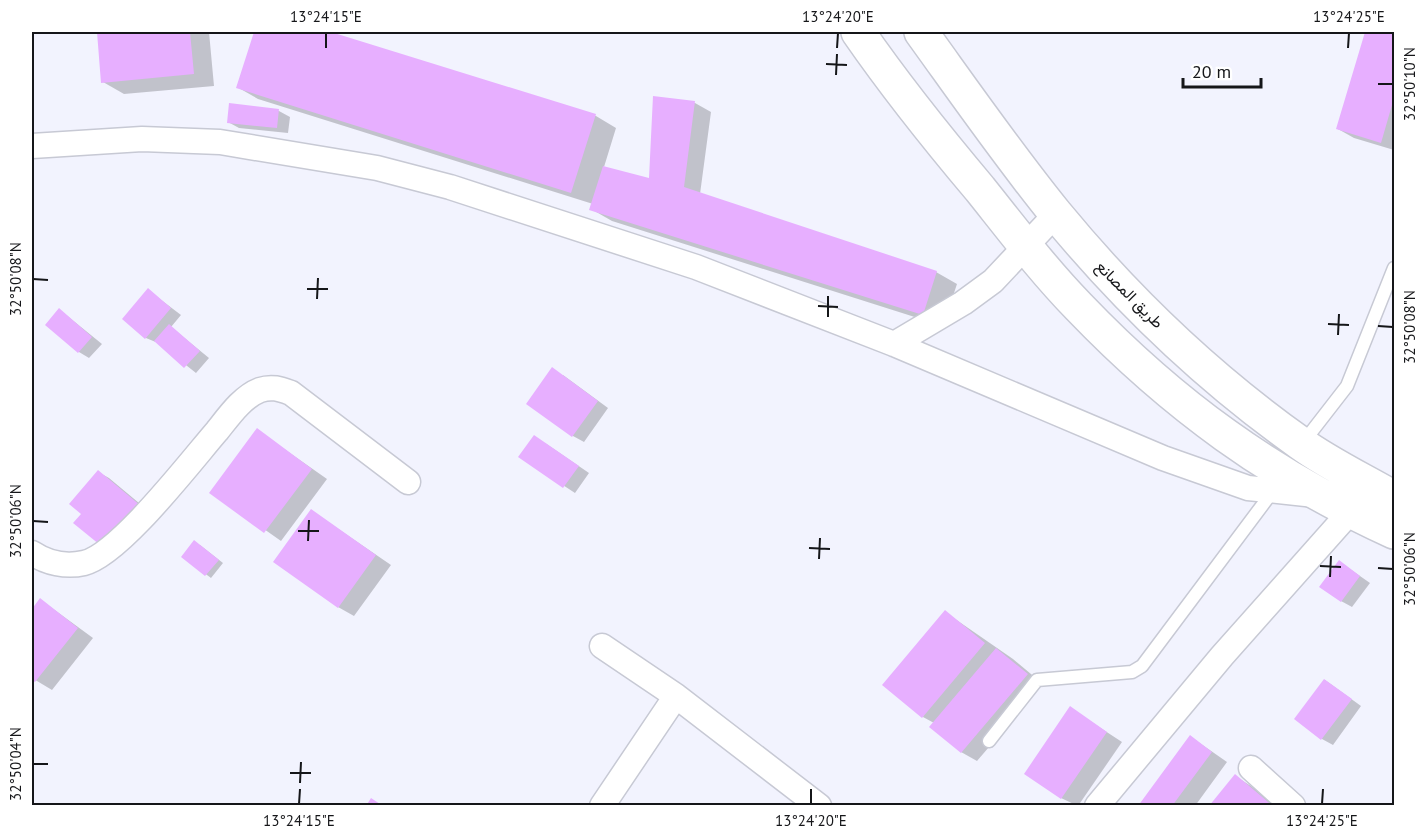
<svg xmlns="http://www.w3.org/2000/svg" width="1426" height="837" font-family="'PT Sans',Vazirmatn,sans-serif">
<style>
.shadow{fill:#0003}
.building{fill:#e7afff}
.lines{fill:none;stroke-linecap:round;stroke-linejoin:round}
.service-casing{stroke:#c7c9d4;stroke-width:15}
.minor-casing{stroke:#c7c9d4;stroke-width:27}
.primary-casing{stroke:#c7c9d4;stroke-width:36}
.service{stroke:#fff;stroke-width:12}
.minor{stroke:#fff;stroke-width:24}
.primary{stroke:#fff;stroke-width:33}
.ticks{fill:none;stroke:#151619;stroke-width:2}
.labels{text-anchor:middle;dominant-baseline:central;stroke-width:4.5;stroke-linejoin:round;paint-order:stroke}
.street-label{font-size:16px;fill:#151619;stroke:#fff}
.neatline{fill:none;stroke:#151619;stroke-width:2}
.ticks-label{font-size:15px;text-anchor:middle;fill:#151619}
</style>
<rect width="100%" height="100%" fill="#f2f3fe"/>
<!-- shadow -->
<path class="shadow" d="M98,32h111l5,54 -90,8 -21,-12z
M255,32h71l270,84 20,12 -12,39 46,13 4,-83 41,6 16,9 -11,82 236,78 21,12 -14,42 -331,-105 -21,-12 2,-5 -335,-105 -21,-12z
M1367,32h27v118l-40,-12 -16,-9z
M230,105l49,6 11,6 -2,16 -49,-5 -11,-6z
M148,290l33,25 -10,12 38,31 -13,15 -38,-30 -12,-5z
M60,310l42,34 -13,14 -10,-6z
M563,375l45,33 -24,34 -11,-6z
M257,430l70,49 -46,62 -70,-49z
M545,443l44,30 -14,20 -55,-36z
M98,472l11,6 42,35 -68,1z
M312,511l79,54 -37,51 -16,-9z
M200,545l23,18 -12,15 -28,-21z
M1340,562l30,21 -18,24 -11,-6z
M41,600l52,38 -41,52 -20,-12v-66z
M945,612l68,47 30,25 -66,77 -16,-9 -27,-29 -11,-6z
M1325,680l36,26 -28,39 -11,-6z
M1070,708l52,34 -44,64 -17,-8z
M1191,737l36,25 -32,44h-55z
M1235,776l16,10 25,20h-65z"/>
<!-- building -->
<path class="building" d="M97,32h93l4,42 -93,9z
M254,32h77l265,82 -25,79 -335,-105z
M1365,32h29v66l-13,45 -45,-14z
M653,96l42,5 -11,86 253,84 -14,44 -334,-105 14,-44 46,12z
M229,103l50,6 -2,19 -50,-5z
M148,288l23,20 -26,31 -23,-20z
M59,308l33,29 -14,16 -33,-28z
M169,324l31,27 -16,17 -30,-27z
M552,367l46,34 -26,36 -46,-33z
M257,428l55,41 -48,64 -55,-40z
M534,435l45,31 -16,22 -45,-31z
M98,470l43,36 -36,43 -32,-26 8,-9 -12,-10z
M311,509l65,46 -38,53 -65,-46z
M194,540l25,20 -14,16 -24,-19z
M1339,560l21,16 -19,26 -22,-15z
M40,598l38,30 -43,54 -3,-2v-71z
M945,610l40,33 -63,75 -40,-33z
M996,648l32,26 -67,79 -32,-26z
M1324,679l28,20 -31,41 -27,-21z
M1070,706l37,26 -46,67 -37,-25z
M1190,735l22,17 -40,54h-34z
M1235,774l38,32h-64z
M371,798l12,8h-17z"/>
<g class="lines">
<defs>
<path id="service" d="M1302,444l45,-58 47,-118
M989,741l48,-61 95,-8 10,-6 131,-175"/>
<path id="minor" d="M32,146l110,-7 78,3 157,26 73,19 246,80 198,77 269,114 85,30 67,7
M894,344l69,-41 30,-22 63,-67
M32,553c15,10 34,14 52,10 35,-8 107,-102 133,-132 12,-15 25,-34 43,-41 12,-4 20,-1 31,3l117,89
M602,646l74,50 143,110
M1251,768l42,38
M602,806l74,-110
M1097,806l125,-150 128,-144"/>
<path id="primary" d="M858,32c38,55 79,106 122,157 32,40 63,81 99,118 94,98 192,169 315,225
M921,32c44,61 87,123 135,182 70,85 154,165 244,229 29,21 63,37 94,55"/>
</defs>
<!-- service casing -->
<use href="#service" class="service-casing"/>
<!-- minor casing -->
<use href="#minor" class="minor-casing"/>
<!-- primary casing -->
<use href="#primary" class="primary-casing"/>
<!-- service -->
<use href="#service" class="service"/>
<!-- minor -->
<use href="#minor" class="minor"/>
<!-- primary -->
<use href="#primary" class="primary"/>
</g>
<!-- ticks -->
<path class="ticks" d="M326,48v-15M837,48l1,-15M1348,48l1,-15M826,64l21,1M836,75l1,-21M1378,84h15M33,279l15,1M307,289h21M317,299l1,-21M818,306l20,1M828,317v-21M1328,324l21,1M1378,326l15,1M1338,335l1,-21M33,521l15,1M298,531h21M308,541l1,-21M809,548l21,1M819,559l1,-21M1320,566l21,1M1378,568l15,1M1330,577l1,-21M33,764h15M290,773h21M300,783l1,-21M299,804l1,-15M811,804v-15M1322,804l1,-15"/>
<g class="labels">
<!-- street labels -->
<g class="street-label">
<text transform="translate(1130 294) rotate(45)">طريق المصانع</text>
</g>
</g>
<!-- border -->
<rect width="1426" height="837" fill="none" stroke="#ffffff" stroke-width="66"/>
<!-- scale -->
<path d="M1183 78v9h78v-9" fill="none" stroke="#151619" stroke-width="3"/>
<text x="1192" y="78" font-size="18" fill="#151619" stroke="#ffffff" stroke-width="4.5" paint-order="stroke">20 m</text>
<rect x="33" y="33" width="1360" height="771" class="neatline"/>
<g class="ticks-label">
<text x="326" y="22">13°24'15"E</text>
<text x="838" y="22">13°24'20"E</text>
<text x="1349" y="22">13°24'25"E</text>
<text transform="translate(1410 84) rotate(-90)" y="5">32°50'10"N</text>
<text transform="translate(16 279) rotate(-90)" y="5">32°50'08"N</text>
<text transform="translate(1410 327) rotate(-90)" y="5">32°50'08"N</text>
<text transform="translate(16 521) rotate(-90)" y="5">32°50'06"N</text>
<text transform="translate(1410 569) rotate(-90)" y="5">32°50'06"N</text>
<text transform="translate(16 764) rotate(-90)" y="5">32°50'04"N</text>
<text x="299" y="826">13°24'15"E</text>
<text x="811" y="826">13°24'20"E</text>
<text x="1322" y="826">13°24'25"E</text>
</g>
</svg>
